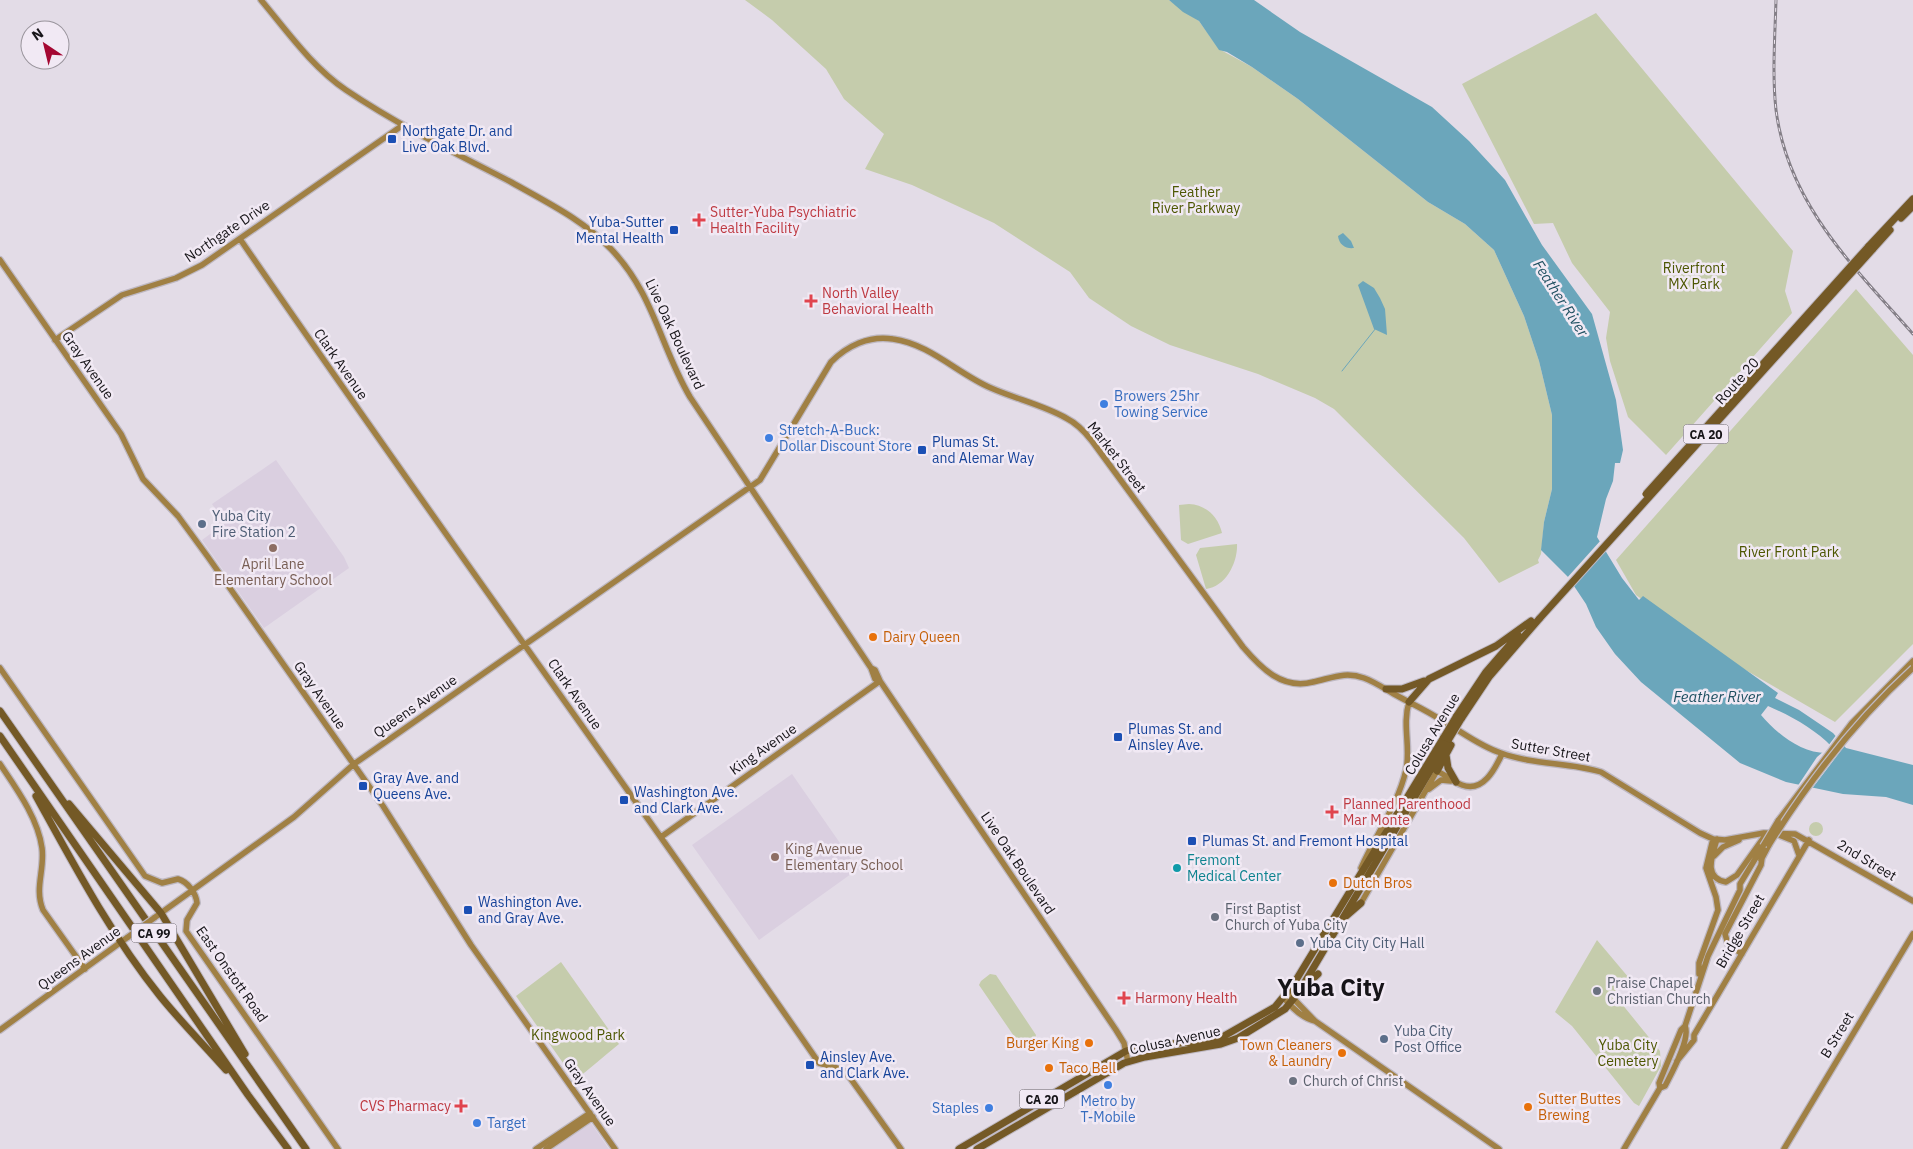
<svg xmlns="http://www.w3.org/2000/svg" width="1913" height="1149" font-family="'IBM Plex Sans',sans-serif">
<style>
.built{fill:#dacfe0}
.green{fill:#c5ccac}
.water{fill:#6ba6bb;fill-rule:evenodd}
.pier{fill:#e3dce7}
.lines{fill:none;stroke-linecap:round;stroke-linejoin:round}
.stream{stroke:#6ba6bb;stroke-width:1}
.secondary-casing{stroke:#beb8c2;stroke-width:8}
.highway-casing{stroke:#beb8c2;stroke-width:9}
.secondary{stroke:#a08044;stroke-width:5.5}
.highway{stroke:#745926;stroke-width:7}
.rail-casing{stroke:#847f87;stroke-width:3}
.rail{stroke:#f1e9f4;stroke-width:1;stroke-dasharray:4;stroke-linecap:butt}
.secondary-bridge-casing{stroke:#beb8c2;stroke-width:8;stroke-linecap:butt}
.highway-bridge-casing{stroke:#beb8c2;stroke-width:9;stroke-linecap:butt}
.secondary-bridge{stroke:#a08044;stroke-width:5.5}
.highway-bridge{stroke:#745926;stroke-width:7}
.transit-dot{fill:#1a4fb4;stroke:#f1e9f4;stroke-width:2}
.health-dot{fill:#e0444e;stroke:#f1e9f4;stroke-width:2}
.shop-dot{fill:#3f7fe0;stroke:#f1e9f4;stroke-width:2}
.service-dot{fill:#5c6f8a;stroke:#f1e9f4;stroke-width:2}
.education-dot{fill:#8d6e63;stroke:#f1e9f4;stroke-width:2}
.food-dot{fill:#e8710a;stroke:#f1e9f4;stroke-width:2}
.culture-dot{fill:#0f9aa8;stroke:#f1e9f4;stroke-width:2}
.worship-dot{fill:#6b7280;stroke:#f1e9f4;stroke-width:2}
.labels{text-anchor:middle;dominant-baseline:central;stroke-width:5;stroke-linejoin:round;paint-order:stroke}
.shield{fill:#f1e9f4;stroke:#58545a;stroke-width:1}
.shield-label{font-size:12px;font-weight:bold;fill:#161418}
.transit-label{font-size:14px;fill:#164399;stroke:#f1e9f4;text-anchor:start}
.park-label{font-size:14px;fill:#4d5702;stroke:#f1e9f4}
.health-label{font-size:14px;fill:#be3a42;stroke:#f1e9f4;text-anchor:start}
.street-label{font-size:14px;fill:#161418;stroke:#f1e9f4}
.shop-label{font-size:14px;fill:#366cbe;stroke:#f1e9f4;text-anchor:start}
.service-label{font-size:14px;fill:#4e5e75;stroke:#f1e9f4;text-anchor:start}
.education-label{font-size:14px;fill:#785e54;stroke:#f1e9f4}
.food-label{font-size:14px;fill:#c56008;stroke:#f1e9f4;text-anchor:start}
.culture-label{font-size:14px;fill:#0d838f;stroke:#f1e9f4;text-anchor:start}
.worship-label{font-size:14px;fill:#5b616d;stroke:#f1e9f4;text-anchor:start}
.water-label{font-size:15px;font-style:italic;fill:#1f5061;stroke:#f1e9f4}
.town-label{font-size:24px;font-weight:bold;fill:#161418;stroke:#f1e9f4}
</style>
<rect width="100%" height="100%" fill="#e3dce7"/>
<!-- built -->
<path class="built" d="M276,460l68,97 5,11 -85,60 -62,-88 23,-17 -13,-19z
M792,774l66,95 -99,71 -67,-95z
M591,1123l18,26h-56z"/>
<!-- green -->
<path class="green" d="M745,0h424l30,21 20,28 33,18 46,32 130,103 37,22 29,26 30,66 15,45 13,54v74l-8,33 -3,32 -3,6 1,3 -40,20 -35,-45 -130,-129 -19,-11 -57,-24 -88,-29 -39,-19 -42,-28 -19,-26 -76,-49 -82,-38 -47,-16 19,-35 -40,-35 -18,-30 -54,-49z
M1596,13l197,238 -8,40 7,22 -126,142 -38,-38 -18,-56 -4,-23 4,-26 -38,-49 -19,-40 -19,1 -72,-140z
M1856,289l57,66v289l-78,78 -124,-72 -75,-55 -20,-35z
M1189,504c17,1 29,12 33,29l-34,11 -7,-4 -2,-35z
M1237,544c1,18 -11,43 -31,45l-10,-34 4,-7z
M1809 829a7 7 0 1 1 14 0a7 7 0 1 1-14 0Z
M1597,940l32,38 -16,15 47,58 1,15 -22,40 -5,-3 -62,-77 -17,-14z
M561,962l58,82c-15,12 -28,24 -44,36l-59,-84z
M990,974l6,1 40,60 -1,5 -10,7 -5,-2 -41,-60 2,-4z"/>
<!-- water -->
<path class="water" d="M1169,0h85l46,32 132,75 37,34 36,39 37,65 50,69 24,86 7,50 -3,13h-5l-2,18 -7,18 -9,38 25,41 17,22 4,-4 135,97 -3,5 24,12 34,23 13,15 67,17v40l-27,-8 -43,-3 -57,-12 -46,-19 -99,-81 -26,-28 -19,-27 -10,-23 -18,-27 -27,-27 3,-28 8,-33v-74l-13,-54 -15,-45 -30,-66 -29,-26 -37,-22 -130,-103 -46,-32 -25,-15 -8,-2 -20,-29 -16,-9zM1768,706c23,10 47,23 64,41l-2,6c-27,2 -53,-19 -69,-38z
M1343,233l8,8 3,7c-8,1 -15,-3 -16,-12z
M1363,281l11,7 6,10 5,11 2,26 -13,-6 -16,-44z"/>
<!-- pier -->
<path class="pier" d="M1601,540l5,9 -35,38 -5,-8z
M1837,734l9,10 -35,46 -14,-3 20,-30 7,-6h5l-1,-5z"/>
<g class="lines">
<!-- stream -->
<path class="stream" d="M1342,371l34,-43"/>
<defs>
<path id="secondary" d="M261,0c26,31 51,67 85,90 52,35 109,63 165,92 35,20 71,37 100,67 43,45 49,97 79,148l181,271 4,11 5,2 236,349 8,13 4,19
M240,239c190,277 388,548 579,824l21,6 8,6 53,74
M0,260l121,174 22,45 35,37 30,41 175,249 88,139 144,204
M55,340l67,-45 54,-17 26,-13 201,-140
M0,668l145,208 17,7 16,-4c10,3 18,14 19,24l-10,17 -1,11 152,218
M871,668l4,2 5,11
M0,764c16,24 38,54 42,84 3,22 -8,40 1,62l42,59
M1429,789l12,-9 10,1
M1778,821l74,-98 61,-62
M1774,833l20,8 5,14
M661,837l219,-156
M1717,839c-4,15 -15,39 9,43l11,-7 27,-38
M1714,856l9,-9 16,-7
M1761,860l8,-15
M1361,868c14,-32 37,-63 45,-98 5,-22 -4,-45 3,-68
M1361,903l76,-132c9,4 16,11 25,14 21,8 33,-16 40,-31
M154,918l140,-101 60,-53 406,-284 71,-118c16,-16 38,-27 62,-23 37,5 65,35 98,49 25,11 52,17 75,30 10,5 19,14 26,23l151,206c18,21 39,43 70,35 19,-4 32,-11 51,-4 11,4 21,11 30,16 16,9 32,16 47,26 20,11 38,26 60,33 32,12 68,9 100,19l99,61 13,6 12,1 39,-7 31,1 118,67
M1742,954l-14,-10 -3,-10 36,-69 1,-7
M1699,974v-11l19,-53 -2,-13 -10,-29 7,-29
M1288,993l27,28 184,128
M1284,998c8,10 18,20 31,23
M0,1030l128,-93
M1677,1061l17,-21v-5l115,-195
M1660,1088l-1,-5 22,-53 4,-4 23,-70 32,-66v-6l23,-38
M536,1149l54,-36
M546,1149l47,-32
M1624,1149l36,-61 5,-2c6,-12 26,-47 20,-60
M1784,1149l129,-215"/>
<path id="highway" d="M1901,218l12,-12
M1868,247l45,-48
M1872,250l18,-20
M1386,689h16l22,-8
M1409,702l20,-23 67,-33 35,-25
M0,711l306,438
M1456,717l30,-45 32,-37
M1461,719l28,-42 51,-59
M0,736l248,359 40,54
M1446,755l2,13 8,14
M1437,771l14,-26
M36,796c38,69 75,139 124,200 21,26 44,49 66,74
M69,804l92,109 84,141
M1346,916l15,-13
M1303,988l15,-14
M959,1149l167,-98 14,-4 71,-7 13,-4 51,-29 18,-22 151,-248
M977,1149l147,-86 21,-6 76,-13 17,-6 47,-29 14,-17 150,-253"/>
</defs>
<!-- secondary casing -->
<use href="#secondary" class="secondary-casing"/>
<!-- highway casing -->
<use href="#highway" class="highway-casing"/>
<!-- secondary -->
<use href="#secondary" class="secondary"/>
<!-- highway -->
<use href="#highway" class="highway"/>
<defs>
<path id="rail" d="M1776,0c-1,36 -4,74 0,110 12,94 78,157 137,224"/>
</defs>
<!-- rail casing -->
<use href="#rail" class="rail-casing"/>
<!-- rail -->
<use href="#rail" class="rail"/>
<defs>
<path id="secondary-bridge" d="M1769,845c40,-64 88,-126 144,-177
M1763,846l15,-25
M128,937l26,-19"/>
<path id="highway-bridge" d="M1646,494l222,-247
M1540,618l332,-368
M1444,737l12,-20
M1449,739l12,-20"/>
</defs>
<!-- secondary-bridge casing -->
<use href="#secondary-bridge" class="secondary-bridge-casing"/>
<!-- highway-bridge casing -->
<use href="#highway-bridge" class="highway-bridge-casing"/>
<!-- secondary-bridge -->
<use href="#secondary-bridge" class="secondary-bridge"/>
<!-- highway-bridge -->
<use href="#highway-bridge" class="highway-bridge"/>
</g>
<!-- markers -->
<g class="transit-dot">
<rect x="387" y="134" width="10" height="10" rx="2.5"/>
<rect x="669" y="225" width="10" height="10" rx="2.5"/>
<rect x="917" y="445" width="10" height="10" rx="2.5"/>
<rect x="1113" y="732" width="10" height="10" rx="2.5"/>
<rect x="358" y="781" width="10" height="10" rx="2.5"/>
<rect x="619" y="795" width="10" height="10" rx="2.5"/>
<rect x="1187" y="836" width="10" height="10" rx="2.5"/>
<rect x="463" y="905" width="10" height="10" rx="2.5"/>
<rect x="805" y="1060" width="10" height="10" rx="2.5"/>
</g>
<g class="health-dot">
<path d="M696.5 212.5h5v5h5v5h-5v5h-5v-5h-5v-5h5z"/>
<path d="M808.5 293.5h5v5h5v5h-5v5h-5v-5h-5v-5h5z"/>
<path d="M1329.5 804.5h5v5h5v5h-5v5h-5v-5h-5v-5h5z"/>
<path d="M1121.5 990.5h5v5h5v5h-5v5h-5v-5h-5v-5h5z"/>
<path d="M458.5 1098.5h5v5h5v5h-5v5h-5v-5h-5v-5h5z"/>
</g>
<g class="shop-dot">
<circle cx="1104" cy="404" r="5"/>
<circle cx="769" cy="438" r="5"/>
<circle cx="1108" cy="1085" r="5"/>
<circle cx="989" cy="1108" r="5"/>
<circle cx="477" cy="1123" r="5"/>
</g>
<g class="service-dot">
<circle cx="202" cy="524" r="5"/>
<circle cx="1300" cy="943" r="5"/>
<circle cx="1384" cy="1039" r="5"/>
</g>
<g class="education-dot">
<circle cx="273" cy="548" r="5"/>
<circle cx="775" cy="857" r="5"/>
</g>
<g class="food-dot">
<circle cx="873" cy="637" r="5"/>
<circle cx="1333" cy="883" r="5"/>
<circle cx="1089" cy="1043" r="5"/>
<circle cx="1342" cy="1053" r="5"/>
<circle cx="1049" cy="1068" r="5"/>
<circle cx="1528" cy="1107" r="5"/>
</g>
<circle class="culture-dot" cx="1177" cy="868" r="5"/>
<g class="worship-dot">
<circle cx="1215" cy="917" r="5"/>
<circle cx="1597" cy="991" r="5"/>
<circle cx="1293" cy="1081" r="5"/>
</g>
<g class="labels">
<!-- shield labels -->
<g class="shield">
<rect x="1683.5" y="424.5" width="45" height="19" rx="4"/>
<rect x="131.5" y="923.5" width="45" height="19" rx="4"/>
<rect x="1019.5" y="1089.5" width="45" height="19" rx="4"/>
</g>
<g class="shield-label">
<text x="1706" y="434">CA 20</text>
<text x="154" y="933">CA 99</text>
<text x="1042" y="1099">CA 20</text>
</g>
<!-- transit labels -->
<g class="transit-label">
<text x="402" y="131">Northgate Dr. and<tspan x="402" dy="16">Live Oak Blvd.</tspan></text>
<text x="664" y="222" text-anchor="end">Yuba-Sutter<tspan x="664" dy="16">Mental Health</tspan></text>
<text x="932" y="442">Plumas St.<tspan x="932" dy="16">and Alemar Way</tspan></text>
<text x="1128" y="729">Plumas St. and<tspan x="1128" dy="16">Ainsley Ave.</tspan></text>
<text x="373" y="778">Gray Ave. and<tspan x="373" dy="16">Queens Ave.</tspan></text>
<text x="634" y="792">Washington Ave.<tspan x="634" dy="16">and Clark Ave.</tspan></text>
<text x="1202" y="841">Plumas St. and Fremont Hospital</text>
<text x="478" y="902">Washington Ave.<tspan x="478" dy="16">and Gray Ave.</tspan></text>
<text x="820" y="1057">Ainsley Ave.<tspan x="820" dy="16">and Clark Ave.</tspan></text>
</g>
<!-- park labels -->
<g class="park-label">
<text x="1196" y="192">Feather<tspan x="1196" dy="16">River Parkway</tspan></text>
<text x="1694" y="268">Riverfront<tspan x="1694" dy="16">MX Park</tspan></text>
<text x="1789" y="552">River Front Park</text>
<text x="578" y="1035">Kingwood Park</text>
<text x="1628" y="1045">Yuba City<tspan x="1628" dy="16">Cemetery</tspan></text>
</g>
<!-- health labels -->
<g class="health-label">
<text x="710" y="212">Sutter-Yuba Psychiatric<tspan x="710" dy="16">Health Facility</tspan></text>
<text x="822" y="293">North Valley<tspan x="822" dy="16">Behavioral Health</tspan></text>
<text x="1343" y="804">Planned Parenthood<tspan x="1343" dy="16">Mar Monte</tspan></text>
<text x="1135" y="998">Harmony Health</text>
<text x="451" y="1106" text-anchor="end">CVS Pharmacy</text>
</g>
<!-- street labels -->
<g class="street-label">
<text transform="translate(227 231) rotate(-34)">Northgate Drive</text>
<text transform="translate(675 334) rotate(65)">Live Oak Boulevard</text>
<text transform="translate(341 364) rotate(55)">Clark Avenue</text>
<text transform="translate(88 365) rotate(55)">Gray Avenue</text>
<text transform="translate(1737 381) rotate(-48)">Route 20</text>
<text transform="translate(1117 457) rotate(52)">Market Street</text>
<text transform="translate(575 694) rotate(55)">Clark Avenue</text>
<text transform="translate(320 695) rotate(55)">Gray Avenue</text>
<text transform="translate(415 706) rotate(-35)">Queens Avenue</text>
<text transform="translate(1432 734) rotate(-59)">Colusa Avenue</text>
<text transform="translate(763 749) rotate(-35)">King Avenue</text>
<text transform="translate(1551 750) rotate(10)">Sutter Street</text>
<text transform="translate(1867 860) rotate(31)">2nd Street</text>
<text transform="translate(1018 863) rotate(56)">Live Oak Boulevard</text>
<text transform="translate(1740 931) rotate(-60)">Bridge Street</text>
<text transform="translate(79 958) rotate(-36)">Queens Avenue</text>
<text transform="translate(232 974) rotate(55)">East Onstott Road</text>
<text transform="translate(1837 1035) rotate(-59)">B Street</text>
<text transform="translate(1175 1040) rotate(-12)">Colusa Avenue</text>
<text transform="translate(590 1092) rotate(55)">Gray Avenue</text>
</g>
<!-- shop labels -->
<g class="shop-label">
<text x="1114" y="396">Browers 25hr<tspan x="1114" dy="16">Towing Service</tspan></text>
<text x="779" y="430">Stretch-A-Buck:<tspan x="779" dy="16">Dollar Discount Store</tspan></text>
<text x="1108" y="1101" text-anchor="middle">Metro by<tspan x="1108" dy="16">T-Mobile</tspan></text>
<text x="979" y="1108" text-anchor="end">Staples</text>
<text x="487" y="1123">Target</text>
</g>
<!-- service labels -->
<g class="service-label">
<text x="212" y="516">Yuba City<tspan x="212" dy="16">Fire Station 2</tspan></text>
<text x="1310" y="943">Yuba City City Hall</text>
<text x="1394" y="1031">Yuba City<tspan x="1394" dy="16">Post Office</tspan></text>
</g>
<!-- education labels -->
<g class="education-label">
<text x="273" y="564">April Lane<tspan x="273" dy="16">Elementary School</tspan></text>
<text x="785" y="849" text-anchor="start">King Avenue<tspan x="785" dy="16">Elementary School</tspan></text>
</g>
<!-- food labels -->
<g class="food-label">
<text x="883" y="637">Dairy Queen</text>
<text x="1343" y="883">Dutch Bros</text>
<text x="1079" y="1043" text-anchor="end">Burger King</text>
<text x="1332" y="1045" text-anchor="end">Town Cleaners<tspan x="1332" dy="16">&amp; Laundry</tspan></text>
<text x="1059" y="1068">Taco Bell</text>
<text x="1538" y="1099">Sutter Buttes<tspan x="1538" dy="16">Brewing</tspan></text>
</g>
<!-- culture labels -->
<g class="culture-label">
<text x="1187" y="860">Fremont<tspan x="1187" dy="16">Medical Center</tspan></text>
</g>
<!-- worship labels -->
<g class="worship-label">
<text x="1225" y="909">First Baptist<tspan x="1225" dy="16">Church of Yuba City</tspan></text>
<text x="1607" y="983">Praise Chapel<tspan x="1607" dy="16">Christian Church</tspan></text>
<text x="1303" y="1081">Church of Christ</text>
</g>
<!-- water labels -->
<g class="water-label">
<text transform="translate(1561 298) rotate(57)">Feather River</text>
<text x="1717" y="696">Feather River</text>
</g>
<!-- town labels -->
<g class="town-label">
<text x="1331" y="987">Yuba City</text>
</g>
</g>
<!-- north arrow -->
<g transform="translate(45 45) rotate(325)"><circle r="24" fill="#f1e9f4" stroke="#99949c"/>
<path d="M0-4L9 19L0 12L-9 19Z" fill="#a40732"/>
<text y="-8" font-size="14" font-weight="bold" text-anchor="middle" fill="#161418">N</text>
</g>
</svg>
